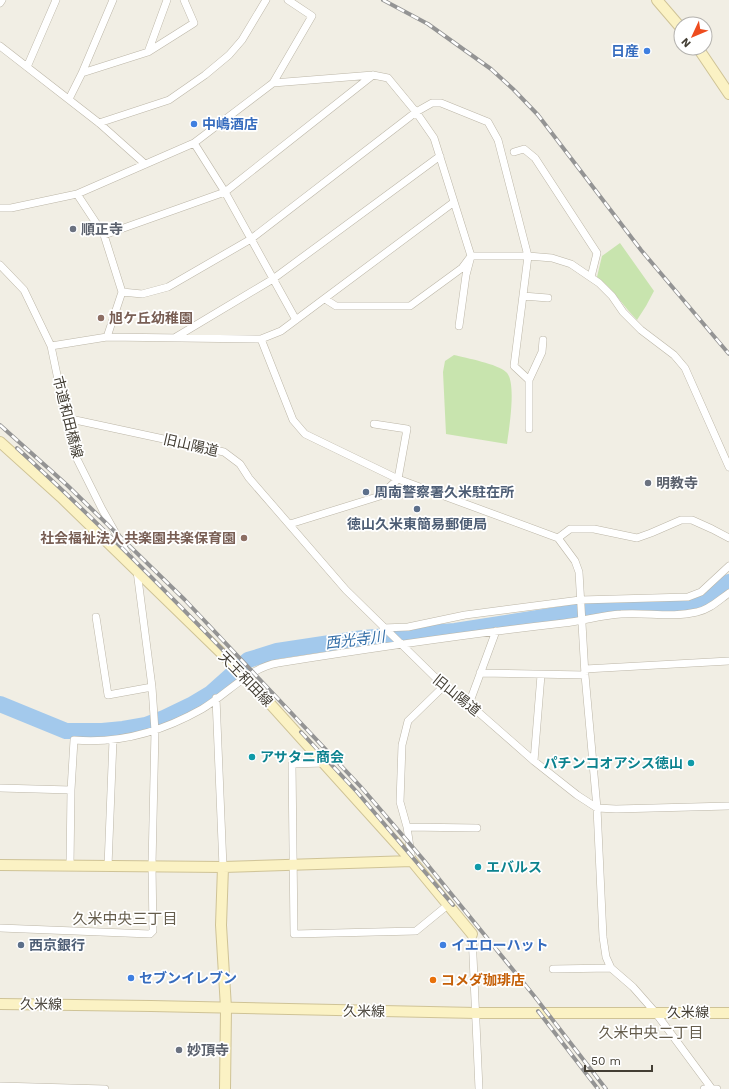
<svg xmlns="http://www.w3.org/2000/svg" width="729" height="1089" font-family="'Work Sans','Noto Sans JP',sans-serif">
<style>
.green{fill:#c8e4ae}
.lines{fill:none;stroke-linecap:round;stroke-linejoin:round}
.river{stroke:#a3c9ec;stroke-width:16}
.street-casing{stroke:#bcb6a7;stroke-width:8}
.secondary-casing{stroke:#cfc396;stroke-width:12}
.street{stroke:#fff;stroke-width:7}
.secondary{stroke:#fbf2c4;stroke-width:10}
.rail-casing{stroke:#949494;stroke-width:4}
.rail{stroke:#fff;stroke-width:2.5;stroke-dasharray:8;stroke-linecap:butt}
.shop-dot{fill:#3f7fe0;stroke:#fff;stroke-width:1.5}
.worship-dot{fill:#6b7280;stroke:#fff;stroke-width:1.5}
.education-dot{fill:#8d6e63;stroke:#fff;stroke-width:1.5}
.service-dot{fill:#5c6f8a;stroke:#fff;stroke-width:1.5}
.culture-dot{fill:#0f9aa8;stroke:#fff;stroke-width:1.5}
.food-dot{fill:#e8710a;stroke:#fff;stroke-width:1.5}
.labels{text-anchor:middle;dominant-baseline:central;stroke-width:3.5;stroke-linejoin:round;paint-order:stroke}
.shop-label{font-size:14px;font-weight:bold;fill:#366cbe;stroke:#fff;text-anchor:start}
.worship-label{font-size:14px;font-weight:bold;fill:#5b616d;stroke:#fff;text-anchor:start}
.education-label{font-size:14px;font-weight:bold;fill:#785e54;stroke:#fff;text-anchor:start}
.street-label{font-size:14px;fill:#433e34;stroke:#fff}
.service-label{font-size:14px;font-weight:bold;fill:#4e5e75;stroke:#fff;text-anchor:start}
.culture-label{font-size:14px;font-weight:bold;fill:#0d838f;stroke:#fff;text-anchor:start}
.food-label{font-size:14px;font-weight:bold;fill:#c56008;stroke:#fff;text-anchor:start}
.water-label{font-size:15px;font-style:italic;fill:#346fa8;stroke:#fff}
.neighbourhood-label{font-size:15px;fill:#655d4c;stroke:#fff}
</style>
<rect width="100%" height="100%" fill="#f1eee4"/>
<!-- green -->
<path class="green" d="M620,243l34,48 -8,15 -9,14c-14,-14 -24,-32 -40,-43l5,-21z
M454,355c12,3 44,9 52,17 11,9 3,57 1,72l-61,-10 -3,-62 2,-11z"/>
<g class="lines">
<!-- river -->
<path class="river" d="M0,704l66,27h36l21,-2 23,-4 18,-7 27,-13 20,-12 37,-33 29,-9 86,-13 92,-7 159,-25h76l39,-24"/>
<defs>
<path id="street" d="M0,3l2,-3
M0,46l99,77 46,41
M148,52l19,-52
M27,67l29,-67
M82,73l66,-21 46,-29 -10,-23
M273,83l100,-8 15,3 28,34 18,26 37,118 -5,19 -7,51
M69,99l13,-26 31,-73
M99,123l70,-23 36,-25 24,-20 13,-15 24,-40
M194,143l31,49 71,128
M514,152l10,-3 11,9 62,95 -6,24
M77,194l27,41 18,57 -15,45
M0,208h11l66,-14 117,-51 79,-60 39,-67 -24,-16
M104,235l121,-43 148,-117
M0,265l24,25 27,56 15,72 11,41 25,50 35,62 15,116 3,44 -3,134 1,66 -3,3 -150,-6
M122,292l20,2 26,-7 83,-48 165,-127 16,-9h9l47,19 10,18 30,116 -14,110 15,14v49
M523,296l25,2
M325,299l11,7h74l52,-38 9,-12h57l24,2 19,6 28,19 13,13 11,16 18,18 33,25 11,13 44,99
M176,337l97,-58 167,-123
M261,339l32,81 12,14 93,45 160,59 17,23 4,11 6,103 12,133 6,129 3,20 5,11 22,19 22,25 57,77
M51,346l56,-9 154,2 20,-8 173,-129
M529,380l13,-28 1,-12
M66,418l158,34 16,12 9,14 97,112 98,96 25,18 65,57 43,34 20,13 19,1 113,-3
M290,524l90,-28 18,-17 9,-50 -33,-5
M558,538l12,-9h24l43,9 14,-5 30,-13h11l20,9 17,9
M96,617l12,78 44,-8
M383,628l25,-1 57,-12 115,-15 108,-3 13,-5 28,-26
M585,669l144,-8
M480,673l105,2
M444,686l-36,35 -6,24 -2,57 7,25 70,1
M216,698l7,169
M469,704l27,-73
M534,761l7,-86
M324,763l-32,1 2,170 122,-3 33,-27
M0,788l71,2
M407,827l5,34
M70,865l1,-75 3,-50c45,4 89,-9 128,-31 24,-14 48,-42 76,-46 95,-15 190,-29 286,-40 19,-2 38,-8 57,-9 25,-2 51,4 76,-2 12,-2 22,-12 32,-19
M108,866l5,-126
M472,934l7,155
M553,969l58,-1
M0,1086l105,3
M704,1089h13"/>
<path id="secondary" d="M657,0l24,28
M698,48l31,46
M0,442l61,55 185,180 166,184 60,73
M0,865l223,2 189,-6
M223,867l-2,58 5,83 -1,81
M0,1004l151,2 325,7h253"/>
</defs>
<!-- street casing -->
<use href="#street" class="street-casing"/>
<!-- secondary casing -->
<use href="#secondary" class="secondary-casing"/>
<!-- street -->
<use href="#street" class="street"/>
<!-- secondary -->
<use href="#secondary" class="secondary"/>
<defs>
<path id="rail" d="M383,0l45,24 63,45 22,20 25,26 103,135 88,104
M0,425l67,60 118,115 176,187 61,71 113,139 71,92
M17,448c79,72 154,148 228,225
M301,732l56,60 96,113
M538,1011l60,78"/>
</defs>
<!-- rail casing -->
<use href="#rail" class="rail-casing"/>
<!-- rail -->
<use href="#rail" class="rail"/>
</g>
<!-- markers -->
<g class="shop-dot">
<circle cx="647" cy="51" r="4"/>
<circle cx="194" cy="124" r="4"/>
<circle cx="443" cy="945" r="4"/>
<circle cx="131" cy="978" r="4"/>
</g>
<g class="worship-dot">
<circle cx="73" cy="229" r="4"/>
<circle cx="648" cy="483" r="4"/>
<circle cx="179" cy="1050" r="4"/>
</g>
<g class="education-dot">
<circle cx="101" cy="318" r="4"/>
<circle cx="244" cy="538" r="4"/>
</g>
<g class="service-dot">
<circle cx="366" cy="492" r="4"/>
<circle cx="417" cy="509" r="4"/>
<circle cx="21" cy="945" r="4"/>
</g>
<g class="culture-dot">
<circle cx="252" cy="757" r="4"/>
<circle cx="691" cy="763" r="4"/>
<circle cx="478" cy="867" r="4"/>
</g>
<circle class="food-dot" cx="433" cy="980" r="4"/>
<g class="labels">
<!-- shop labels -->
<g class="shop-label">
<text x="639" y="51" text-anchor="end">日産</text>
<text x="202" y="124">中嶋酒店</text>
<text x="451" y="945">イエローハット</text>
<text x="139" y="978">セブンイレブン</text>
</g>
<!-- worship labels -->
<g class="worship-label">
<text x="81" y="229">順正寺</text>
<text x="656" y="483">明教寺</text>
<text x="187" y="1050">妙頂寺</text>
</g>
<!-- education labels -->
<g class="education-label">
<text x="109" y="318">旭ケ丘幼稚園</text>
<text x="236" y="538" text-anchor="end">社会福祉法人共楽園共楽保育園</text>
</g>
<!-- street labels -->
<g class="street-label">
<text transform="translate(68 417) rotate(76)">市道和田橋線</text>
<text transform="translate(191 445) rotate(13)">旧山陽道</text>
<text transform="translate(246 679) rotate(46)">天王和田線</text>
<text transform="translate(457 695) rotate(39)">旧山陽道</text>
<text transform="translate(41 1004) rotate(1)">久米線</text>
<text transform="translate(364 1011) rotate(1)">久米線</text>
<text x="688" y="1012">久米線</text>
</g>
<!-- service labels -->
<g class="service-label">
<text x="374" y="492">周南警察署久米駐在所</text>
<text x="417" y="524" text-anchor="middle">徳山久米東簡易郵便局</text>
<text x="29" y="945">西京銀行</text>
</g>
<!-- culture labels -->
<g class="culture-label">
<text x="260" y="757">アサタニ商会</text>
<text x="683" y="763" text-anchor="end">パチンコオアシス徳山</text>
<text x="486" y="867">エバルス</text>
</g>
<!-- food labels -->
<g class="food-label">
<text x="441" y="980">コメダ珈琲店</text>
</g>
<!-- water labels -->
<g class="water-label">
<text transform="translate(355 640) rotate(-7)">西光寺川</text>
</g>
<!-- neighbourhood labels -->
<g class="neighbourhood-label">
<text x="125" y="919">久米中央三丁目</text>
<text x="651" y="1033">久米中央二丁目</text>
</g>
</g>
<!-- north arrow -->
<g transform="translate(693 36) rotate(226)"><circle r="19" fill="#ffffff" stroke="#b4b2ae"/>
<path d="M0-3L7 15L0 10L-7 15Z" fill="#ee4c1e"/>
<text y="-6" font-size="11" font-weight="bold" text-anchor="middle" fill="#433e34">N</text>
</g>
<!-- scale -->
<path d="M585 1065v6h67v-6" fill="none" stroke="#433e34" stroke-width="2"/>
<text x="591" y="1065" font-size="12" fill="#433e34" stroke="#ffffff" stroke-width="3" paint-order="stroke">50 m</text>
</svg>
